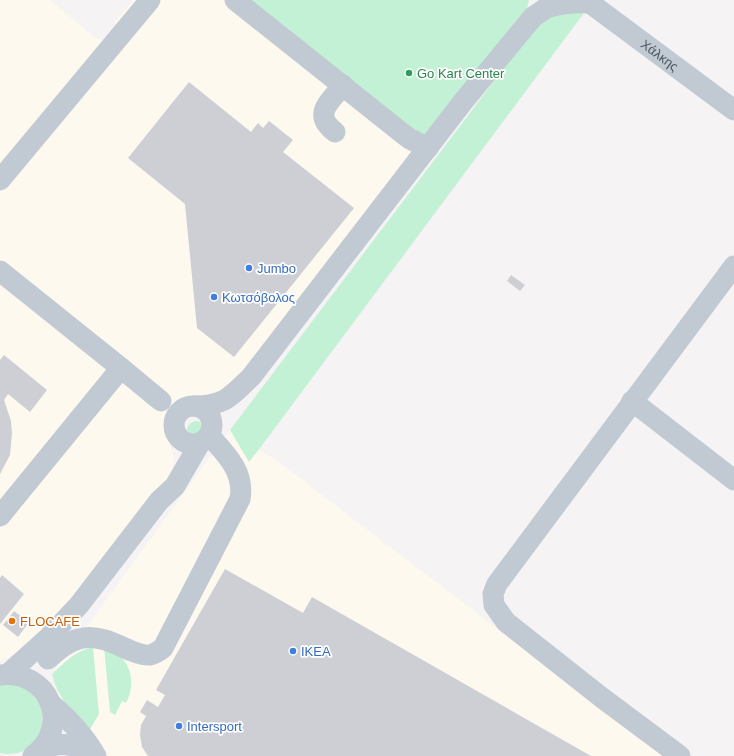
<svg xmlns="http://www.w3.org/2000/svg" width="734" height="756" font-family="Arial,sans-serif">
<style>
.commercial{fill:#fdf9ef}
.green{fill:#c3f1d5}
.building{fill:#cdcfd5}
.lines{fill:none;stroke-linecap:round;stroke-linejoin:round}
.minor{stroke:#c1cad2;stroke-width:21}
.leisure-dot{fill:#2e9e5b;stroke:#fff;stroke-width:1.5}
.shop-dot{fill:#3f7fe0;stroke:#fff;stroke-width:1.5}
.food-dot{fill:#e8710a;stroke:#fff;stroke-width:1.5}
.labels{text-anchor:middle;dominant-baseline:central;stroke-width:3.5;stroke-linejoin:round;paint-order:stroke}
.street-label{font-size:13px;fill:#4a5661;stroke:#fff}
.leisure-label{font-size:13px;fill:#27864d;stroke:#fff;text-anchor:start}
.shop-label{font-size:13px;fill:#366cbe;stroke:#fff;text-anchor:start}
.food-label{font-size:13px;fill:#c56008;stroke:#fff;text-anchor:start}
</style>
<rect width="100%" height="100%" fill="#f5f3f3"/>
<!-- commercial -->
<path class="commercial" d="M0,0h50l44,37 7,3 6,-1 10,-12 -2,-5 18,-22h116l173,139 -183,245 -49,19 -9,1 -10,6 -4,22 2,11 4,9 1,9 -3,12 -11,16 -71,94 -67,68 -22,11z
M230,430l50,33 384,293h-573l-19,-42 -13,-19 -7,-21z"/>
<!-- green -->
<path class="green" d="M249,0h280l-2,9 -102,130z
M587,9l-327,439 -11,14 -19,-32 305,-403 10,-9z
M195,421l6,1 4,7 -11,10c-9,-5 -9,-15 1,-18z
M93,647l6,67 -10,17c-17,-17 -31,-33 -37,-57 13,-12 23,-23 41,-27z
M104,647c4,2 10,4 14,7 15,13 17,33 8,49l-4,-2 -7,14 -5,-3z
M7,683l21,6 14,17 1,23 -14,19 -11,5 -12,1 -6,-1v-68z"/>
<!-- building -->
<path class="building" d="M189,82l62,50 7,-9 5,5 6,-7 24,19 -10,12 71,56 -120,149 -37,-29 -12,-124 -57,-46z
M511,275l14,10 -5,6 -13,-10z
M4,355l43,35 -17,22 -22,-18 -4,6 7,21 1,12 -2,22 -10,19v-114z
M225,569l78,44 9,-16 279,159h-443l-6,-9 -2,-12 1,-10 5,-9 -6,-4 7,-12 11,7 7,-12 -9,-5z
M2,575l22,19 -24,30v-46z
M14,611l15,11 -11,15 -15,-12z"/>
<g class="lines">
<!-- minor -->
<g class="minor">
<path d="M235,0l167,133 8,6 18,9"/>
<path id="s1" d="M586,0l148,110"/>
<path d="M546,8c15,-5 28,-6 44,-5"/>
<path d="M335,132c-23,-18 -6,-29 8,-47"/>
<path d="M0,180l150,-180"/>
<path d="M0,271l121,97 40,33"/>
<path d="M632,401l102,79"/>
<path d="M195,406c31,-1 35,-9 56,-29l211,-274 71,-86 13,-9 7,-8"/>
<circle cx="193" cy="425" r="19"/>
<path d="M0,516l121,-148"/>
<path d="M48,659c9,-8 19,-17 31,-20 17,-5 35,4 50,11 6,2 14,6 21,5 5,-1 9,-4 13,-7l77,-149c5,-27 -14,-45 -31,-64"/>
<path d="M8,674l41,-37 30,-32 80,-104 16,-15 25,-43"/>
<path d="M0,675c49,-6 73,51 33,81"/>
<path d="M51,704c18,15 33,31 45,52"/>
<path d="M40,751c17,-9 34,-10 48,5"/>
<path d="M680,756l-79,-59 -95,-75 -12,-17 -1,-11 4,-10 237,-318"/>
</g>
</g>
<!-- markers -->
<circle class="leisure-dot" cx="409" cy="73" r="4"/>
<g class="shop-dot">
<circle cx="249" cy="268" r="4"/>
<circle cx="214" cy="297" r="4"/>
<circle cx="293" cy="651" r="4"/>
<circle cx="179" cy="726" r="4"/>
</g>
<circle class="food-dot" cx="12" cy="621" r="4"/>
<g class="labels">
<!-- street labels -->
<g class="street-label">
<text stroke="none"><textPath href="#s1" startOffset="92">Χάλκης</textPath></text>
</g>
<!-- leisure labels -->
<g class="leisure-label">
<text x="417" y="73">Go Kart Center</text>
</g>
<!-- shop labels -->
<g class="shop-label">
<text x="257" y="268">Jumbo</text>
<text x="222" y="297">Κωτσόβολος</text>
<text x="301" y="651">ΙΚΕΑ</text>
<text x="187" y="726">Intersport</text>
</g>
<!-- food labels -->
<g class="food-label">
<text x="20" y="621">FLOCAFE</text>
</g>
</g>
</svg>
